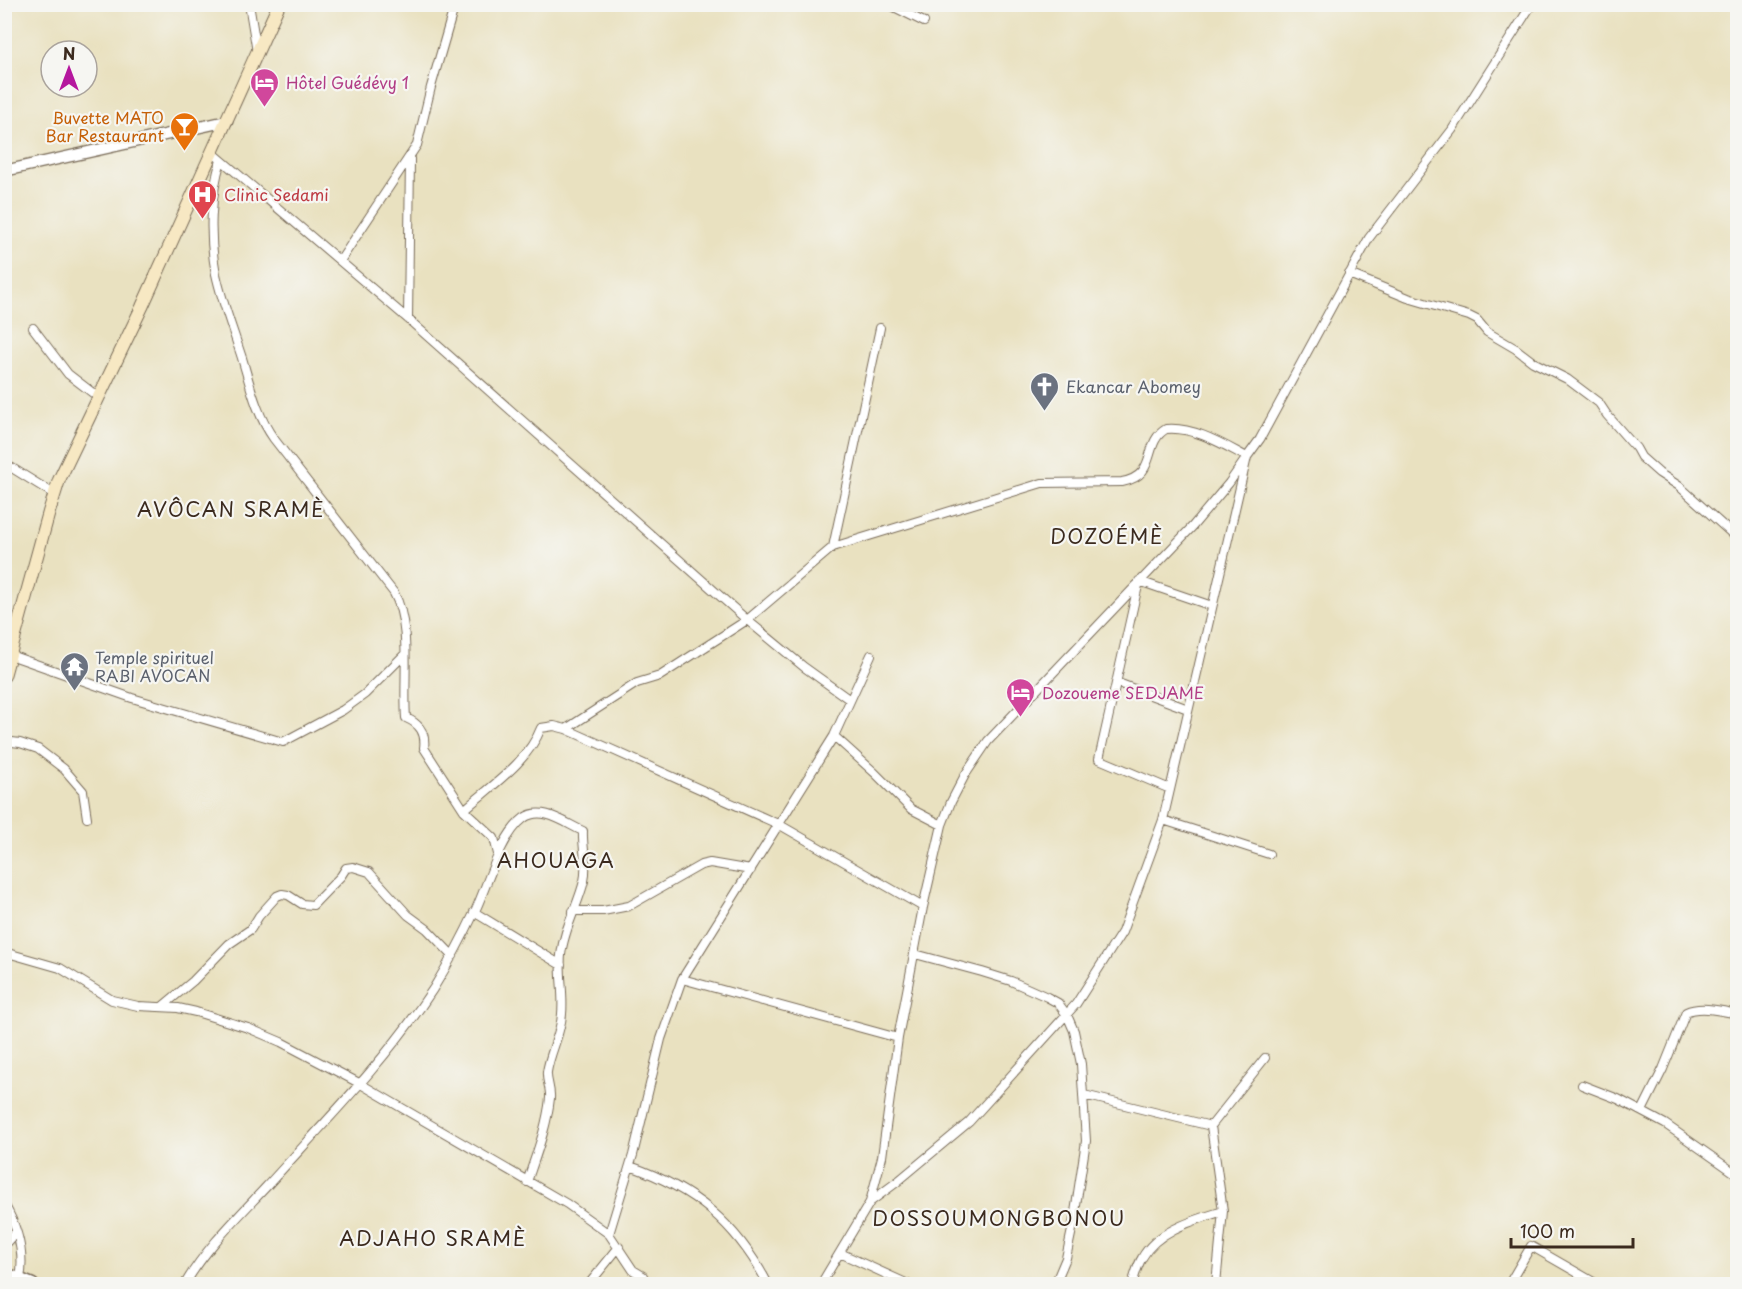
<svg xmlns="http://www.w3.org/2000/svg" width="1742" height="1289" font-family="'Playpen Sans',sans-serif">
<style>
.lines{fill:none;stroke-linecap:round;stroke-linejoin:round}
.minor-casing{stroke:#786a57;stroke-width:10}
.tertiary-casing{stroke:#786a57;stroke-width:13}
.secondary-casing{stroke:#786a57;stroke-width:14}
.minor{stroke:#fff;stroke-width:8}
.tertiary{stroke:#fff;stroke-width:10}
.secondary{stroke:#f7e8c3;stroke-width:12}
.labels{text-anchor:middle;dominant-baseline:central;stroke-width:4.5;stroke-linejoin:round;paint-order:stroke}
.hotel-label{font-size:16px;fill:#b23c85;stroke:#f6f6f2;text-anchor:start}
.food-label{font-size:16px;fill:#c56008;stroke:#f6f6f2;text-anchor:end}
.health-label{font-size:16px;fill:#be3a42;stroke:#f6f6f2;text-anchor:start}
.worship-label{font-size:16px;fill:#5b616d;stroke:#f6f6f2;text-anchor:start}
.quarter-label{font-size:20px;letter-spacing:1.5px;fill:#3b2a1e;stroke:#f6f6f2}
</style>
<rect width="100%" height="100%" fill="#f6f6f2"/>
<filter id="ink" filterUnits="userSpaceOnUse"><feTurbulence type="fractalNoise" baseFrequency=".0167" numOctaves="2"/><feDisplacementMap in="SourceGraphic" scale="12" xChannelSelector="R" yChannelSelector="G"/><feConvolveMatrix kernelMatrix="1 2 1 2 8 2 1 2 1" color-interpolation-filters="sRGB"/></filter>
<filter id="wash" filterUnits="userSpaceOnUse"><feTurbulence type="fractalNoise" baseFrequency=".008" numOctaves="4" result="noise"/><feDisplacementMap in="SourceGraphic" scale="24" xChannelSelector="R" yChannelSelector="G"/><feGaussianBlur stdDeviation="1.35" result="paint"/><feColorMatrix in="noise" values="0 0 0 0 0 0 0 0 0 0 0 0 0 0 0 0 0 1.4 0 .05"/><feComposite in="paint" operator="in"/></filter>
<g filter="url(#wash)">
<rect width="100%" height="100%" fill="#e9e1c0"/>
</g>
<g filter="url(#ink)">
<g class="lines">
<defs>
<path id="minor" d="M249,4l8,48
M888,4l36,18
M212,152l196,167 339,301 57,47 46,33
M221,160c-11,36 -12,77 -5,114 6,28 17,56 26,84 8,27 15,58 32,81l120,154c18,33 9,88 12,125 14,6 20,15 18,30l40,62 30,28 4,16
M340,261l77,-116 14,-58 24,-83
M1349,274l59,24 61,18 8,4 10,12 29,17 17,13 34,17 32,24 8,12 29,33 5,9 18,16 20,13 59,53
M408,319l2,-160
M33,328l35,46 30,23
M4,463l50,31
M833,547l47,-219
M4,635l6,20 122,43 151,44 60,-32 22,-16 40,-40
M1118,683l70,26
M566,729l71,-46 23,-7 87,-56 86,-73 209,-64 80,-1c37,-7 20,-39 44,-53 27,-3 58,16 81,28l-18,26 -37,44 -204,214 -23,34 -14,27 -9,23 -19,82 -25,131 -16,119 -12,45
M834,736l41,37 36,36 31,16
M4,741l16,2 18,6 26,20 19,22 4,27
M1170,789l-71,-30 40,-178 73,25
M464,810c27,-24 64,-48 77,-82l13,-2 12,3 214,96 143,82
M1163,820l106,34
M573,911h30l26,-5 72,-41 9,-2 41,7
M474,912l87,53
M4,952l56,16 52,32 26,6 40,2 18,4 52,16 33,14 78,41 208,121 42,30 24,36 10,6 2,8
M915,954l67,18 29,9 36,16 11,6 9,12 7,16 7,33 5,77 -13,84 -7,33 -11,26
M682,979l216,59
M163,1006l30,-25 36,-37 22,-15 8,-13 18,-20 5,-2 6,1 14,9 11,1 28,-29 5,-8 7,-1 16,5 39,43 19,14 26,27
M1582,1085l36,14 47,25 73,51
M1084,1095l127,31
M1642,1111l21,-42 23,-57c15,-7 36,-1 52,2
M630,1166c65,23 106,57 138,118
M4,1204c14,24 21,48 16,75
M609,1234l24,-79 28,-116 21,-60 152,-243 37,-81
M4,1245l12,-13
M840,1253l68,31
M185,1284c21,-36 52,-66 81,-97 57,-63 120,-126 167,-198 16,-26 30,-52 43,-80 12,-26 25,-74 48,-91 19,-13 42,6 59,13 -1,16 5,34 1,50 -6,25 -20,47 -23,74 -2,19 3,39 1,59 -1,20 -12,38 -15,58 -1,8 4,17 3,26 -3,29 -14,57 -23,84
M589,1284l30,-37
M821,1284l49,-82 27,-20 72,-60 107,-118 46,-72 41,-112 84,-363 13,-18 109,-201 83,-108 80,-126
M1132,1284c3,-8 5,-18 10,-26 15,-28 53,-38 81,-47
M1216,1284l7,-73 -12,-85 54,-68
M1509,1284l22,-38 66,38"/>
<path id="tertiary" d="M4,171l223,-50
M4,1272l29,12"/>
<path id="secondary" d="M4,676l45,-164 10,-32 83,-173 137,-303"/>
</defs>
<!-- minor casing -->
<use href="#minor" class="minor-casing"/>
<!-- tertiary casing -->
<use href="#tertiary" class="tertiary-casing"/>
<!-- secondary casing -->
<use href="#secondary" class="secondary-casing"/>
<!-- minor -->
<use href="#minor" class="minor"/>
<!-- tertiary -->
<use href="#tertiary" class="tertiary"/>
<!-- secondary -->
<use href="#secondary" class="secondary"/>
</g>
</g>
<!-- icons -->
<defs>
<symbol id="hotel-pin" viewBox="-11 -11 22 30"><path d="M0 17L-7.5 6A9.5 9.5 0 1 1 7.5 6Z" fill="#d1479c" stroke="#f6f6f2"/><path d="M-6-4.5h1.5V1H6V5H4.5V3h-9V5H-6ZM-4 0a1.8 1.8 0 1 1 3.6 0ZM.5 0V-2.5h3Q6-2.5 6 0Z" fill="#fff"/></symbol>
<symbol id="bar-pin" viewBox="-11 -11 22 30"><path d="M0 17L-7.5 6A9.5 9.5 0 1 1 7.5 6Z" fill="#e8710a" stroke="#f6f6f2"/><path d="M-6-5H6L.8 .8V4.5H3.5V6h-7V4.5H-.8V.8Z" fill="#fff"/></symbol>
<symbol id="hospital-pin" viewBox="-11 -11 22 30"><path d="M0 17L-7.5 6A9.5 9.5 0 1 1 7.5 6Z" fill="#e0444e" stroke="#f6f6f2"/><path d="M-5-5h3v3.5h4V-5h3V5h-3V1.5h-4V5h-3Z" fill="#fff"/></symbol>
<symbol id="church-pin" viewBox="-11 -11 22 30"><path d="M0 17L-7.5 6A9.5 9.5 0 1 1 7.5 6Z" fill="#6b7280" stroke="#f6f6f2"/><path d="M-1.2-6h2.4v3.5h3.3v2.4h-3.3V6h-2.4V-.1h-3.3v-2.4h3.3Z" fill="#fff"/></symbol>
<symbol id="temple-pin" viewBox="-11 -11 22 30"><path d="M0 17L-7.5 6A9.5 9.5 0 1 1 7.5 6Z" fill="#6b7280" stroke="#f6f6f2"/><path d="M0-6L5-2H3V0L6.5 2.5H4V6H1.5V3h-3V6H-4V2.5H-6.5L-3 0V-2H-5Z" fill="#fff"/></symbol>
</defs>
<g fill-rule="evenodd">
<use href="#hotel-pin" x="248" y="66" width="33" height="45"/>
<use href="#bar-pin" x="168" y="110" width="33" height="45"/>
<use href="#hospital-pin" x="186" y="178" width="33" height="45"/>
<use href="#church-pin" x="1028" y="370" width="33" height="45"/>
<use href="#temple-pin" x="58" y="650" width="33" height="45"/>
<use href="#hotel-pin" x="1004" y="676" width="33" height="45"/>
</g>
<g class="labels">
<!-- hotel labels -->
<g class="hotel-label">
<text x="286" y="82">Hôtel Guédévy 1</text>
<text x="1042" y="692">Dozoueme SEDJAME</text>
</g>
<!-- food labels -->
<g class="food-label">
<text x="164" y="117">Buvette MATO<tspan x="164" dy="18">Bar Restaurant</tspan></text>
</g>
<!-- health labels -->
<g class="health-label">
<text x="224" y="194">Clinic Sedami</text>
</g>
<!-- worship labels -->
<g class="worship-label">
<text x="1066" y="386">Ekancar Abomey</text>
<text x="95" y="657">Temple spirituel<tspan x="95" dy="18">RABI AVOCAN</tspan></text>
</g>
<!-- quarter labels -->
<g class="quarter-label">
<text x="231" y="509">AVÔCAN SRAMÈ</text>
<text x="1107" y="536">DOZOÉMÈ</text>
<text x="556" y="860">AHOUAGA</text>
<text x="999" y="1218">DOSSOUMONGBONOU</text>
<text x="433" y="1238">ADJAHO SRAMÈ</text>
</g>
</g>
<!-- margin -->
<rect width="1742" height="1289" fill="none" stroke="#f6f6f2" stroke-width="24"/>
<!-- north arrow -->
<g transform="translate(69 69)"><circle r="28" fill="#f6f6f2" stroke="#aba49d" stroke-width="1.5"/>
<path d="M0-4.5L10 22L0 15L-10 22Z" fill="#b5179e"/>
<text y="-9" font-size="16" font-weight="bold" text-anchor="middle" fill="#3b2a1e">N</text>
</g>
<!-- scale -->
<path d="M1511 1238v9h122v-9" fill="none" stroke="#3b2a1e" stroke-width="3"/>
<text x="1520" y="1238" font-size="18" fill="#3b2a1e" stroke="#f6f6f2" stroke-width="4.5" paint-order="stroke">100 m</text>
</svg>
